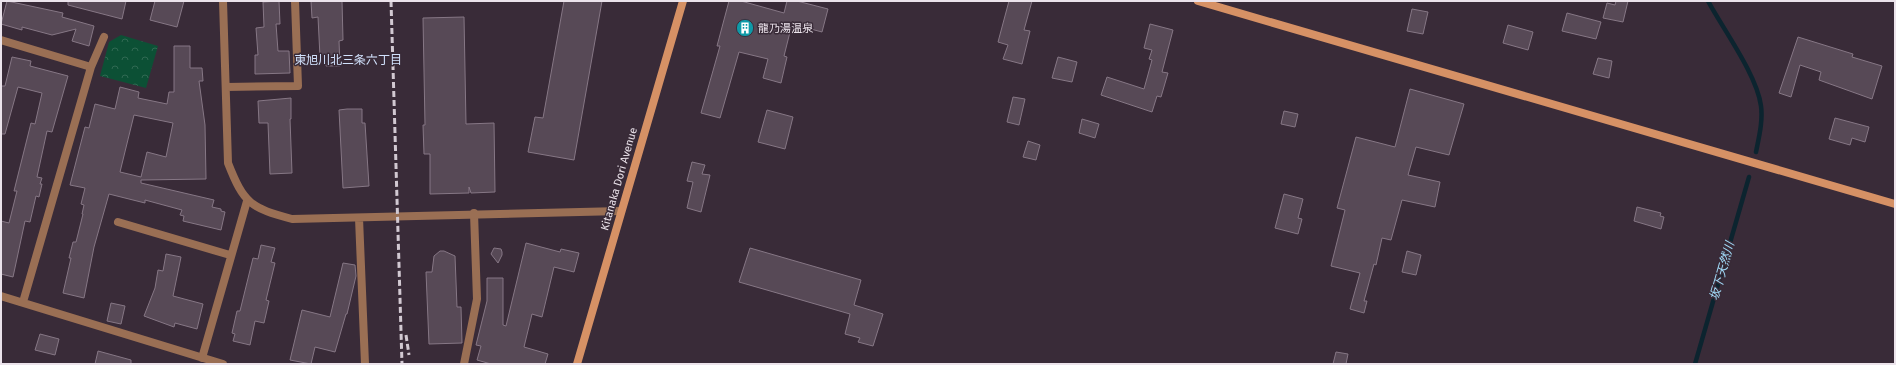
<svg xmlns="http://www.w3.org/2000/svg" width="1896" height="365" font-family="'Fira Sans','Noto Sans JP',sans-serif">
<style>
.park{fill:url(#park-crowns)}
.lines{fill:none;stroke-linecap:round;stroke-linejoin:round}
.stream{stroke:#0c242f;stroke-width:4.5}
.building{fill:#574956;stroke:#867785;fill-rule:evenodd}
.lane{stroke:#9a6f54;stroke-width:8}
.street{stroke:#9a6f54;stroke-width:8}
.secondary{stroke:#d69165;stroke-width:8}
.rail{stroke:#d2c9d2;stroke-width:3;stroke-dasharray:6 3;stroke-linecap:butt}
.labels{text-anchor:middle;dominant-baseline:central;stroke-width:3;stroke-linejoin:round;paint-order:stroke}
.poi-label{font-size:11px;fill:#ebe3eb;stroke:#392b38;text-anchor:start}
.street-label{font-size:11px;fill:#ebe3eb;stroke:#392b38}
.neighbourhood-label{font-size:12px;fill:#d2e2fd;stroke:#392b38}
.water-label{font-size:12px;font-style:italic;fill:#a1dbf9;stroke:#392b38}
</style>
<defs>
<pattern id="park-crowns" width="20" height="18" patternUnits="userSpaceOnUse"><rect width="20" height="18" fill="#0c5035"/><path d="M2 6a3 3 0 1 1 6 0M12 15a3 3 0 1 1 6 0" fill="none" stroke="#306952"/></pattern>
</defs>
<rect width="100%" height="100%" fill="#392b38"/>
<!-- park -->
<path class="park" d="M121,35l37,11 -12,42 -46,-12 9,-34z"/>
<g class="lines">
<!-- stream -->
<path class="stream" d="M1708,1c15,28 49,74 53,105 2,15 -2,31 -5,46
M1695,364l54,-187"/>
</g>
<!-- building -->
<path class="building" d="M7,1l56,12 -1,4 32,9 -5,20 -17,-5 4,-12 -24,6 -30,-8v3l-21,-6z
M68,1h58l-4,18 -54,-14z
M155,1h29l-7,26 -27,-7z
M279,1l1,23h-4l2,27h11l1,22 -35,1v-19h3l-2,-27 8,-1 -1,-25z
M311,1h31l1,39 -4,1 1,25h-14l-1,-9h-5l-2,-40 -6,1z
M564,1h38l-28,159 -46,-8 7,-35 8,1z
M729,1h12l43,12 3,-12h10l31,8 -6,23 -30,-8 -8,32 3,1 -6,26 -18,-5 5,-19 -29,-7 -19,66 -19,-5 19,-67h-3z
M1009,1h23l-8,29 6,1 -8,33 -19,-5 5,-14 -10,-3z
M1616,1h12l-5,21 -20,-4 4,-15 8,2z
M1412,9l16,3 -5,22 -16,-3z
M1567,13l34,9 -5,17 -34,-8z
M464,17l2,107 28,-1 1,69 -24,1 -2,-6v6l-39,1v-40h-6l-1,-29h2l-2,-107z
M1150,24l23,6 -11,42 6,1 -7,24 -4,-1 -5,16 -51,-17 6,-18 37,12 8,-29 -3,-1 3,-9 -8,-2z
M1508,25l25,7 -5,18 -25,-7z
M1798,37l55,17 -1,3 30,9 -10,33 -53,-19 2,-8 -21,-7 -9,32 -12,-4z
M174,46h16v22h12l1,13h-4l6,44 1,54 -65,1v3l73,17 -2,7 9,2v2l4,1 -4,18 -38,-9 1,-5 -4,-1 2,-5 -37,-10v3l-36,-9 -15,53 -10,51 -21,-5 8,-35h-2l4,-16h3l7,-28h-1l2,-9 -3,-1 4,-16 -15,-3 15,-58 4,1 6,-24 20,5 5,-22 19,5 -1,6 29,6 2,-12h5zM134,115l39,8 -7,34 -19,-5 -6,25 -21,-5z
M12,57l19,4 -1,5 38,10 -16,56 -5,-1 -10,46 5,1 -2,6h2l-3,13 -3,-1 -6,26 -5,-1 -12,56 -12,-3v-53l8,2 8,-32h-3l17,-68 4,1 7,-31 -24,-6 -13,47h-4v-48h4z
M1058,57l19,5 -5,20 -20,-4z
M1598,58l14,3 -3,17 -16,-4z
M1410,89l54,15 -15,51 -33,-8 -8,28 32,7 -5,25 -33,-7 -11,40 -9,-2 -6,27 -2,-1 -10,37h3l-3,12 -14,-4 10,-36 -29,-7 14,-56 -8,-2 19,-71 39,10z
M1013,97l12,2 -6,26 -12,-3z
M291,98v21h-1l2,54 -22,1 -2,-51h-9l-1,-22z
M347,109h15v14h3l4,63 -26,2 -4,-78z
M767,110l26,7 -8,32 -27,-7z
M1284,111l14,3 -3,13 -14,-3z
M1835,118l34,9 -4,15 -13,-4 -2,7 -21,-6z
M1082,119l17,5 -4,14 -16,-5z
M1028,141l12,4 -4,15 -13,-3z
M692,162l13,3 -3,9 8,1 -9,37 -14,-4 6,-26 -6,-1z
M1284,194l19,5 -5,19 4,1 -4,15 -23,-6z
M1637,207l24,6 -1,3 4,1 -3,12 -27,-8z
M526,243l34,9 1,-3 18,4 -5,19 -20,-5 -12,50 -10,-3 -8,33 24,7 -3,10h-54l-14,-4 4,-14 -5,-1 11,-44v-23h16v47l3,1z
M261,245l14,3 -4,14 4,1 -9,37 3,1 -5,22 -9,-2 -5,24 -17,-4 2,-7 -3,-1 5,-22h3l13,-53 5,1z
M494,248l7,1 1,3v3l-4,8 -7,-9z
M750,248l111,32 -7,25 29,9 -10,32 -15,-4 2,-4 -15,-4 5,-20 -111,-32z
M440,251h4l11,5 2,51h4l1,36 -33,1 -3,-72h6l2,-16z
M1407,251l14,4 -5,20 -14,-3z
M166,254l15,3 -8,39 30,8 -6,25 -22,-6 -1,4 -30,-11 11,-28 3,-18 5,1z
M343,263l12,2 1,11 -9,38h-1l-11,38 -20,-5 -4,17 -21,-4 12,-50 28,7z
M111,303l14,3 -4,18 -14,-3z
M40,334l19,5 -4,16 -20,-5z
M98,351l33,9v4h-36z
M1336,352l12,2 -2,10h-13z"/>
<g class="lines">
<!-- lane -->
<path class="lane" d="M464,364l13,-65 -3,-86"/>
<!-- street -->
<path class="street" d="M223,1l5,162c16,41 23,45 64,56l329,-8
M1,40l90,27
M226,87l72,-1 -3,-85
M359,218l6,146
M118,222l112,33
M1,296l222,68
M23,302l68,-235 13,-30
M202,358l45,-157"/>
<!-- secondary -->
<path class="secondary" d="M1198,1l697,203
M577,364l106,-363"/>
<!-- rail -->
<path class="rail" d="M391,1l11,363
M406,335l3,20"/>
</g>
<!-- icons -->
<defs>
<symbol id="building-disc" viewBox="-11 -11 22 22"><circle r="9.5" fill="#0f9aa8" stroke="#392b38"/><path d="M-4-6H4V6H1V3H-1V6H-4ZM-2.5-4.3h1.7v1.8h-1.7ZM.8-4.3h1.7v1.8H.8ZM-2.5-1h1.7V.8h-1.7ZM.8-1h1.7V.8H.8Z" fill="#fff"/></symbol>
</defs>
<g fill-rule="evenodd">
<use href="#building-disc" x="735" y="18" width="20" height="20"/>
</g>
<g class="labels">
<!-- poi labels -->
<g class="poi-label">
<text x="758" y="28">龍乃湯温泉</text>
</g>
<!-- street labels -->
<g class="street-label">
<text transform="translate(619 179) rotate(-74)">Kitanaka Dori Avenue</text>
</g>
<!-- neighbourhood labels -->
<g class="neighbourhood-label">
<text x="348" y="60">東旭川北三条六丁目</text>
</g>
<!-- water labels -->
<g class="water-label">
<text transform="translate(1722 271) rotate(-74)">坂下天然川</text>
</g>
</g>
<!-- border -->
<rect width="1896" height="365" fill="none" stroke="#ebe3eb" stroke-width="4"/>
</svg>
